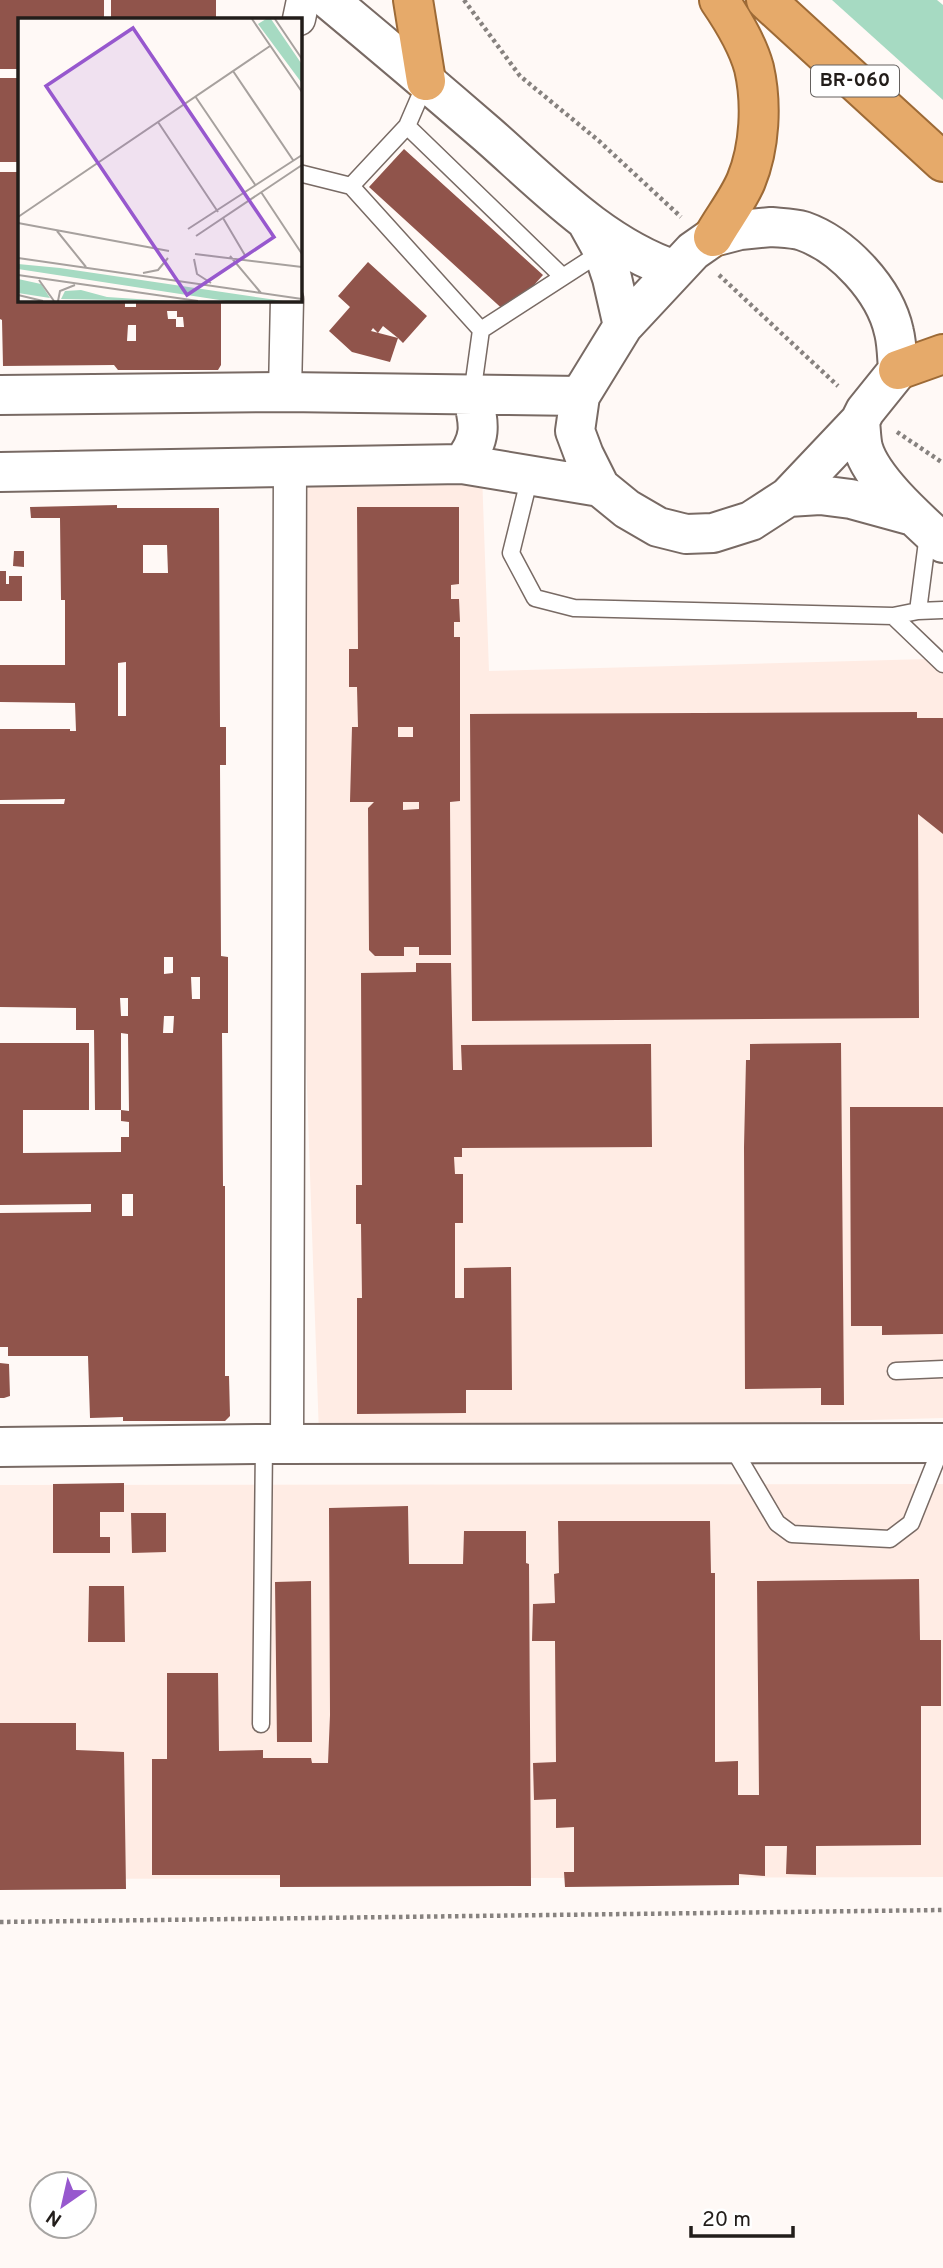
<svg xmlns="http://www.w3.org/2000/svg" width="943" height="2268" font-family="Overpass,sans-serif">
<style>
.built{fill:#ffece4}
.green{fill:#a6dac2}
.building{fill:#90544b;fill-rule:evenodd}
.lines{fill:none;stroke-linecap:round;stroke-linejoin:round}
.service-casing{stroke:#786a64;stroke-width:19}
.minor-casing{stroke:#786a64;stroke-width:35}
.tertiary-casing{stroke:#786a64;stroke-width:42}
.trunk-casing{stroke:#9d6a36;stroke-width:42}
.path{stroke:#87827f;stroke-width:4.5;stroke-dasharray:3.5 3.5;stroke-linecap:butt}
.service{stroke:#fff;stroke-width:16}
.minor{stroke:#fff;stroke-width:32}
.tertiary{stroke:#fff;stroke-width:38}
.trunk{stroke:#e6aa6a;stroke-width:38}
.labels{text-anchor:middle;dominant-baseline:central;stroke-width:7;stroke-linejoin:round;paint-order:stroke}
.shield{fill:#fff;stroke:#64615f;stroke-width:2}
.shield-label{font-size:19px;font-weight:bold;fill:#221d1a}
.inset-road{fill:none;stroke:#a7a19e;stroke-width:2}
.view{fill:#9758ce;fill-opacity:0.15;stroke:#9758ce;stroke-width:3.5}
.inset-edge{fill:none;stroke:#221d1a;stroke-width:3.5}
</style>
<rect width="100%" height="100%" fill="#fff9f6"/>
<!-- built -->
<path class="built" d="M481,445l8,226 439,-12 15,13v746l-624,17 -34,-985z
M943,1484v393l-943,2v-394z"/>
<!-- green -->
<path class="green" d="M832,0h105l6,5v95z"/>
<!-- building -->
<path class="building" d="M0,0h104v19h-85v50h-19z
M111,0h105v19h-105z
M0,78h19v84h-19z
M404,149l139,126 -35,39 -139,-127z
M0,172h19v127h106v8h11v-8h82l3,3v63l-3,5h-100l-4,-5 -111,1 -1,-46 -2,-1zM167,311h10v6h6l1,10h-8v-8h-8zM128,325h8v16h-9z
M368,262l59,54 -24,27 -5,-5 -15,-12 -5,7 -5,-5 -2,3 27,7 -8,24 -38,-10 -23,-21 21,-24 -12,-11z
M117,505v3h102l1,219h6v38h-6l1,191 7,1v76h-6l1,153h2v190h4l1,40 -5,5h-102v-4l-33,1 -2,-62h-80v-9h-8v-134l91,-1v-8l-91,1v-162h89v67h-66v43l98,-1v-15h8v-15l-8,-1v-11l8,1 -1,-77 -7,-1v77h-26l-1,-80h-18v-22l-76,-1v-203h64l1,-5 -65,1v-71h70v2h6l-1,-28 -75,-1v-37h65v-65h-4l-1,-82h-29l-1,-11zM143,545h24l1,28h-25zM126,662v54h-8v-53zM164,957h9v16l-9,1zM191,977h9v22h-8zM120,998h8v18h-7zM164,1016h10l-1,17h-10zM122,1194h11v22h-11z
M357,507h102v77l-8,1v14h8l1,23h-6v15h6v164l-10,1 1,153h-32v-8h-15v9h-29l-6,-6 -1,-142 6,-6h-24l2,-75h6l-1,-40h-8v-38h9zM398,727h15v10h-15zM403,802h16v7l-16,1z
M14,551h10v16l-11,-1z
M0,571h6v13h3v-8h13v25h-22z
M917,712v6h26v116l-25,-20 1,204 -447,3 -2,-307z
M416,963h35l2,107h9l-1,-25 190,-1 1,103 -190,1v9h-8l1,17h8v49h-8v75h9v-30l47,-1 1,123h-46v23l-109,1v-116h5l-1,-74h-5v-39h6l-1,-212 55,-1z
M841,1043l3,362h-23v-17l-76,1 -1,-242 2,-87h4v-16z
M850,1107h93v227l-61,1v-9h-31z
M0,1363l9,1 1,32 -6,2h-4z
M124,1483v29h-24v25h10v16h-57v-69z
M408,1506l1,58h54l1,-33h62v32l3,1 2,322 -251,1v-12h-128v-116h15v-86h51l1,78 44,-1v8h48l1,5h16l2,-48 -1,-207z
M131,1513h35v39l-34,1z
M558,1521h152l1,52h4v189l23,-1v34h21l-2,-214 162,-2 1,61h21v66h-20v139l-105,1v29l-30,-1 1,-28h-22v30l-26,-2v11l-174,2 -1,-15h10v-45l-18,1v-29l-22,1 -1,-37 23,-1 -1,-121h-23l1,-37 22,-1 -1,-29 5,-1z
M311,1581l1,161h-35l-2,-160z
M89,1586h35l1,56h-37z
M0,1723h76v27l48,2 2,137 -126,1z"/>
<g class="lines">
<defs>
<path id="service" d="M407,126l155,150
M299,173l52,13 130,144
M351,186l56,-60 19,-44
M472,395l9,-65 122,-79
M530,476l-19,77 24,45 39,10 319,8 25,-5 25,-1
M918,611l10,-77
M893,616l50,48
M896,1371l47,-2
M731,1445l46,78 15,11 98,5 21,-16 32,-80
M261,1724l3,-280"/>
<path id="minor" d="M299,19l4,-19
M285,392l2,-93
M287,1444l3,-976"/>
<path id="tertiary" d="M329,0c53,44 106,89 158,134 57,50 115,112 188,136
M587,222l16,29 9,27 11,48
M771,227c10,1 22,1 32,4 40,14 82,59 91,101 3,12 3,26 4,38l-33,41 -5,10 -72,76 -37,24 -38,12 -27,1 -28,-7 -31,-18 -27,-22 -16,-32 -9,-24 5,-35 43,-70 70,-75 20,-14 27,-7z
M0,395l285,-3 295,4
M860,421c1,9 1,19 3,27 9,32 56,73 80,95
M462,464c20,-25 18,-39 10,-69
M0,472l462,-8 138,23
M788,497l32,-2 31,4 62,17
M0,1447l264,-3 679,-1"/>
<path id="trunk" d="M413,0l13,81
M766,0l177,162
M713,237c10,-18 25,-37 33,-56 14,-34 16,-78 8,-113 -6,-22 -22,-49 -35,-68
M898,370l45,-16"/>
</defs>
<!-- service casing -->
<use href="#service" class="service-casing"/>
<!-- minor casing -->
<use href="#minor" class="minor-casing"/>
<!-- tertiary casing -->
<use href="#tertiary" class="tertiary-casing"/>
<!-- trunk casing -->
<use href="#trunk" class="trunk-casing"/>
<!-- path -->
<path class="path" d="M464,0l56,76 79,65 82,76
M719,275l119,111
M897,432l46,31
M0,1922l943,-12"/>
<!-- service -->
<use href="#service" class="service"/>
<!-- minor -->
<use href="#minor" class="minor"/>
<!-- tertiary -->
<use href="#tertiary" class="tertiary"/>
<!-- trunk -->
<use href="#trunk" class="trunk"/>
</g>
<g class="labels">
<!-- shield labels -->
<rect class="shield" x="811" y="65.5" width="88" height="31" rx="5"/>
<g class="shield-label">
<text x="855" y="81">BR-060</text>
</g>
</g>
<!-- overview -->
<g transform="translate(18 18)">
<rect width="284" height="284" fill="#fff9f6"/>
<path d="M248,1h5l30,44v19l-43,-58zM0,246l42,4 223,33h-57l-208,-32zM0,261l23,5 9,14 -32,-5zM63,272l26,7 60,4 -106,-2 4,-8z" fill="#a6dac2"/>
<path class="inset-road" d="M234,1l50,73M257,1l27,40M215,53l60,89M177,78l61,90M140,104l60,90M243,174l41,62M0,199l252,-171M205,200l23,39M0,205l151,28M170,211l114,-74M39,213l29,36M178,218l106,-71M177,236l107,13M212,238l31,37M0,240l284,41M176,241l3,15 14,9M125,255l15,-3 10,-12M0,257l180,26M21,262l15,21M0,277l25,6M40,283l2,-10 15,-6"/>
<path class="view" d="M115,10l141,209 -87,58 -141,-209z"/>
<rect width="284" height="284" class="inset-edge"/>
</g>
<!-- north arrow -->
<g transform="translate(63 2205) rotate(214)"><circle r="33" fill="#ffffff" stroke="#a7a5a3" stroke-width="2"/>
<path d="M0-5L12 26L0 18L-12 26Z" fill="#9758ce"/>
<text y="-10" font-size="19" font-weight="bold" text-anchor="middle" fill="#221d1a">N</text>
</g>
<!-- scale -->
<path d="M691 2226v10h102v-10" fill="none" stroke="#221d1a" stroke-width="3.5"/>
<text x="702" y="2226" font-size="21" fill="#221d1a" stroke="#ffffff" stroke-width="5" paint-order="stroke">20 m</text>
</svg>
